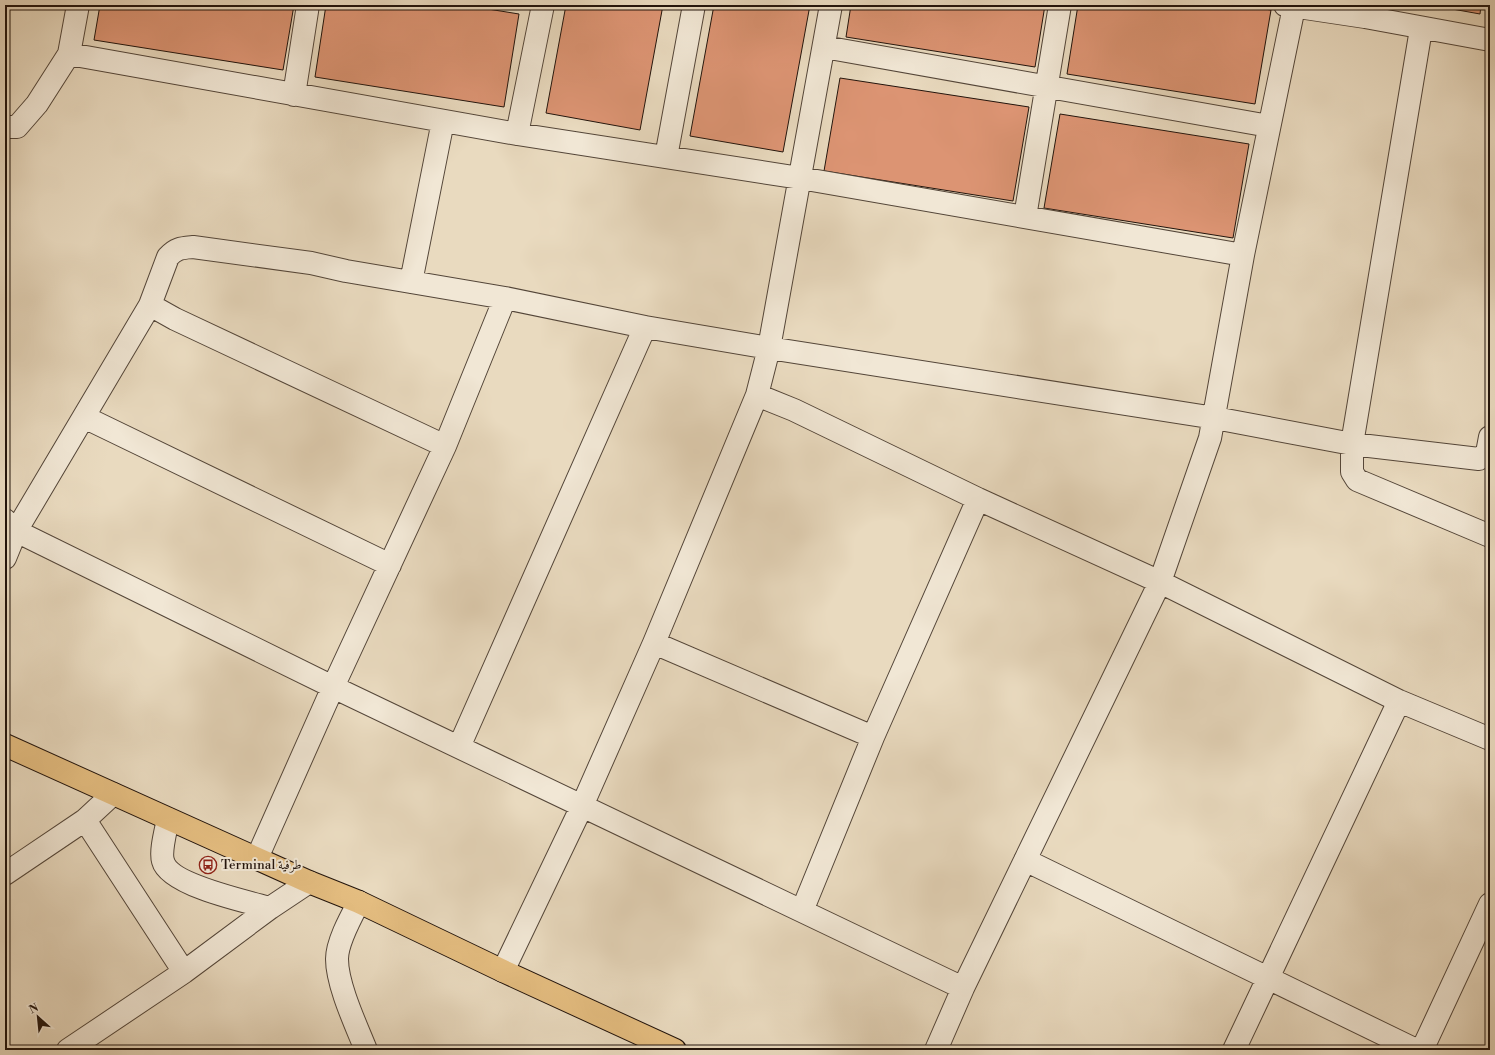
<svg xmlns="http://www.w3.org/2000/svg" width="1495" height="1055" font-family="'Libre Bodoni',Amiri,serif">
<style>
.building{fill:#dc9473;stroke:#22140c}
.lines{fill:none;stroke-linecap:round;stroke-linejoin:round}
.minor-casing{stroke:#544639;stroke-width:24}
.major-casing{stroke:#22140c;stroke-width:24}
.minor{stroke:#f1e7d5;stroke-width:22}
.major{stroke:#e4bd80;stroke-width:22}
.labels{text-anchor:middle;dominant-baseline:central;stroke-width:4;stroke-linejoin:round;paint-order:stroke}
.poi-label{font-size:13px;fill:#22140c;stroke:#f1e7d5;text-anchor:start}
</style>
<rect width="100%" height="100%" fill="#e9dabf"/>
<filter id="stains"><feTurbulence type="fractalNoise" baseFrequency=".005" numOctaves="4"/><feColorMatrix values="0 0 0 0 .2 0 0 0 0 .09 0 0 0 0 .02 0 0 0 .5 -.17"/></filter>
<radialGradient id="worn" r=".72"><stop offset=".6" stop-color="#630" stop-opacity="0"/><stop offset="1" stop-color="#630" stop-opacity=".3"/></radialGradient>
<!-- building -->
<path class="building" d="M100,5h194l-11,65 -189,-30z
M326,5h137l56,9 -15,93 -189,-30z
M566,5h97l-23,125 -94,-17z
M714,5h96l-27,147 -93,-16z
M851,5h194l-10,62 -189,-30z
M1078,5h161l32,5 -16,94 -188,-30z
M1430,5h51l-1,9z
M840,78l189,29 -16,94 -189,-30z
M1060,114l189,30 -16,94 -189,-30z"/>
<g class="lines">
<defs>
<path id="minor" d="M831,5l-62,343 -12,47 37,15 184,89 182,83 239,119 91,38
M1285,5l80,12 125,23
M1421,29l-69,415v28l5,8 133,56
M824,47l445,79
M69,54l9,-49
M294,95l14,-90
M5,127h12l20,-23 32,-50 448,80 283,44 443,77
M517,134l26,-129
M666,157l28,-152
M1025,217l35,-212
M411,282l32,-161
M84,417l306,148
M445,446l-270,-127 -25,-14 18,-48c8,-9 14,-9 25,-10l118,16 35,8 159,27 140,29 124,21 446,70 137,26 127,15 8,-6 3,-16
M5,520l11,11 317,156 630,301
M5,558l11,-27 134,-226
M654,643l219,94
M459,747l186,-420
M168,819c-2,11 -8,32 -5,42 6,24 85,41 107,47
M85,820l99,152
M257,858l76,-171 112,-241 60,-148
M1025,860l391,190
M5,874l80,-54 28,-26
M359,902c-8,15 -22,40 -22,57 0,26 19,66 29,91
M802,911l71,-174 105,-238
M503,971l79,-165 72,-163 103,-248
M68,1050l116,-78 86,-64 39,-26
M936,1050l27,-62 197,-406 50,-144 33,-183 51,-248
M1234,1050l165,-349
M1422,1050l68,-146"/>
<path id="major" d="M5,745l304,137 50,20 144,69 172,79"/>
</defs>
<!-- minor casing -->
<use href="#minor" class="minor-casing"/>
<!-- major casing -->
<use href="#major" class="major-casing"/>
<!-- minor -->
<use href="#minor" class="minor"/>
<!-- major -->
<use href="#major" class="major"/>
</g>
<!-- icons -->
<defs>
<symbol id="bus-ring" viewBox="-11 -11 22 22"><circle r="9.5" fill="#f1e7d5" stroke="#8f2418" stroke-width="1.5"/><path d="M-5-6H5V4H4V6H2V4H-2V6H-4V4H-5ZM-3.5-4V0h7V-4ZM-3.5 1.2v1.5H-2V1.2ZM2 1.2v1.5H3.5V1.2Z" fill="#8f2418"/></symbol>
</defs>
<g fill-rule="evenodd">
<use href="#bus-ring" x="198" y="855" width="20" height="20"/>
</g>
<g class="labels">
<!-- poi labels -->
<g class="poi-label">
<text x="221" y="865">Terminal طرفية</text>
</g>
</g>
<!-- margin -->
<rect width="1495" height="1055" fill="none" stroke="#e9dabf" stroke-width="20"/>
<rect x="6" y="6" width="1483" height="1043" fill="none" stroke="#22140c" stroke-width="2"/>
<rect x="10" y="10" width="1475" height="1035" fill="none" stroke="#22140c"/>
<!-- north arrow -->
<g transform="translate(38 1017) rotate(333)" stroke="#f1e7d5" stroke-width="3" paint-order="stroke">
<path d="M0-3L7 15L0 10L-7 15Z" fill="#22140c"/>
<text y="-6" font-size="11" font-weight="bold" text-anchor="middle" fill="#22140c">N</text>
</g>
<rect width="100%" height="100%" filter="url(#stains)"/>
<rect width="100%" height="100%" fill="url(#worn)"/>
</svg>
